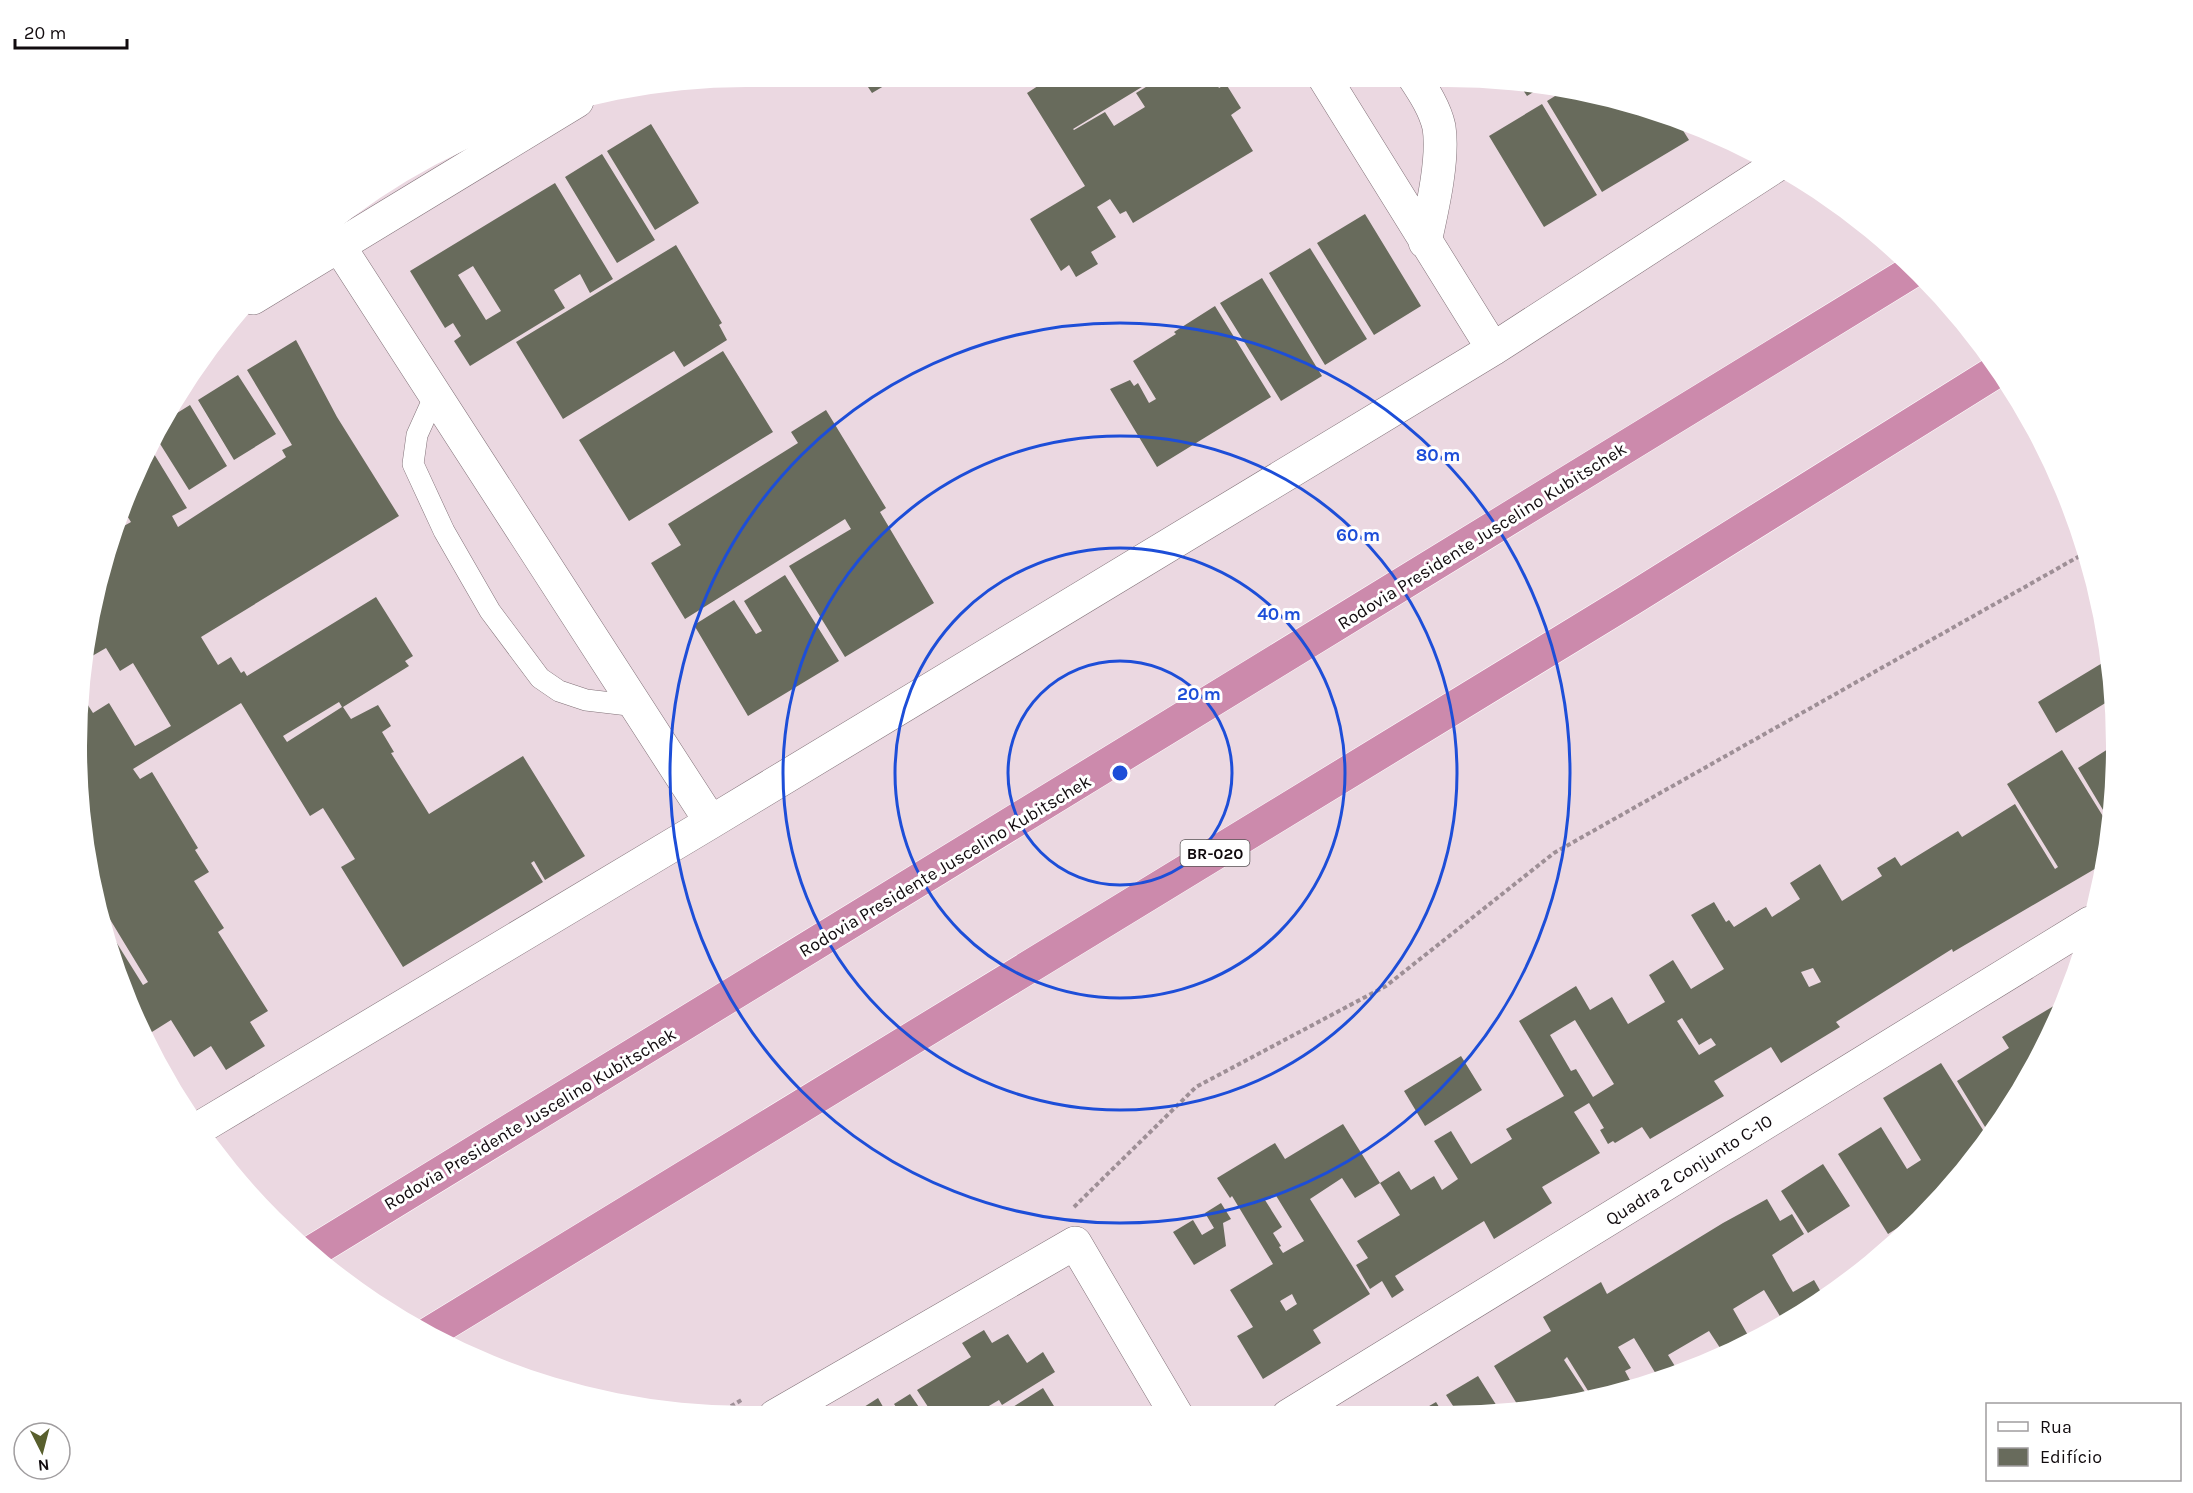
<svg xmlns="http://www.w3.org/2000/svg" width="2193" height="1493" font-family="Karla,sans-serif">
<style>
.building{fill:#686b5c;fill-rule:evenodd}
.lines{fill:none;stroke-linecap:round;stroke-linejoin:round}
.lane-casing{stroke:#817178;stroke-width:22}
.street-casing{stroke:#817178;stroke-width:34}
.highway-casing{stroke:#fff;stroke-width:34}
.path{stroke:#9e8f96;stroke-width:4;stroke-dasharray:4.5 3;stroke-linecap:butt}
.lane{stroke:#fff;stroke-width:21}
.street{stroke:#fff;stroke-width:33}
.highway{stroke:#cc8aac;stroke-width:33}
.ring{fill:none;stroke:#1d4ed8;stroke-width:3}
.labels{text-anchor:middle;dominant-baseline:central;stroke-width:6;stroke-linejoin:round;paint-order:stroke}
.shield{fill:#fff;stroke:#585456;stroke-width:1.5}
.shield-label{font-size:16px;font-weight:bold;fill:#110b0e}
.street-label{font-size:18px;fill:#110b0e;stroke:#fff}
.centre{fill:#1d4ed8;stroke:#fff;stroke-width:3}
.ring-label{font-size:18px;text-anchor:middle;font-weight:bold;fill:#1d4ed8;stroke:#fff;stroke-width:6;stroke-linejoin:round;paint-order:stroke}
</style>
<rect width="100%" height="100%" fill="#ebd8e1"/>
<!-- building -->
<path class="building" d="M1188,78l4,3 5,-3h16l6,10 7,-4 15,24 -10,7 22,36 -120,72 -7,-12 -6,3 -10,-15 -13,8 19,30 -25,15 7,12 -22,13 -7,-12 -8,6 -31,-52 55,-33 -58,-93 14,-9 -3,-4 117,-1 -82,50 1,1 31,-18 9,14 31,-19 -9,-14 23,-14z
M864,81h24l1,2 -17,10z
M1519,84l24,2 -16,10z
M1568,88l9,1 102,35 10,16 -87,52 -55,-91z
M1542,104l55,91 -53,32 -55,-91z
M651,124l48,79 -44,27 -48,-79z
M602,154l53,86 -38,23 -52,-86z
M555,183l58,96 -23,14 -10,-19 -26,16 11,18 -95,58 -16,-25 7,-5 -8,-13 -8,5 -35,-57zM473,266l28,45 -15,9 -28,-45z
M1365,214l56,92 -47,29 -57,-92z
M676,245l46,78 -3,2 8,15 -43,27 -10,-16 -111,68 -47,-77z
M1310,248l57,91 -42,26 -56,-92z
M1262,278l60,98 -41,25 -61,-98z
M1215,306l56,91 -114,70 -47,-78 20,-9 4,6 4,-3 11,20 7,-4 -23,-38 43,-27 -2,-2z
M296,340l41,77 62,99 -198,121 17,28 13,-8 10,16 3,-2 3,5 129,-79 37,59 -8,5 4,5 -66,41 8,12 27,-14 13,21 -9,6 12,20 -3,1 38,61 94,-58 62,100 -40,24 -11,-19 -3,2 12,19 -140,85 -62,-100 14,-8 -32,-51 -13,8 -69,-113 -108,66 7,10 12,-7 46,76 -3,2 14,22 -15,9 30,47 -6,4 50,79 -18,11 15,24 -39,24 -15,-24 -17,11 -23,-37 -27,17 -17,-34 -24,-82 40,64 5,-3 -54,-89 -5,-15 -11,-176 1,-11 14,22 16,-10 26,43 36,-20 -38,-63 -13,8 -14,-23 -19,11 -3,-4 3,-23 7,-4 -5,-8v-5l29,-94 4,6 9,-5 -9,-14 5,-18 24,-41 36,59 -15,8 6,11 108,-70 -4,-7 10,-5 -45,-75zM339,702l3,5 -55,35 -4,-6z
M723,351l50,81 -144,89 -50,-81z
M238,375l38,59 -42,26 -36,-60z
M190,405l37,61 -38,24 -32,-51 12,-21z
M826,410l60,98 -6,4 54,91 -89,54 -56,-91 62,-37 -6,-10 -160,100 -34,-56 30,-18 -13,-21 130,-81 -7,-11z
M785,575l54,86 -91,55 -54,-91 40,-25 22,34 6,-3 -18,-30z
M2104,662l5,7 3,30 -56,34 -18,-31z
M2116,744v2l-7,74 -31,-52z
M2062,750l47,76 -4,37 -152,89 -1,-3 -116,73 4,5 -59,36 -10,-16 -57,34 10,15 -74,43 -8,-12 -27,16 -2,-2 -5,3 -8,-14 4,-2 -15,-25 -15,9 26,41 -58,34 10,16 -58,36 -10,-18 -89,55 9,14 -12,8 -10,-17 -12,8 -14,-24 12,-7 -11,-17 43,-26 -20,-32 19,-12 12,19 23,-14 8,14 16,-11 -24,-38 17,-10 20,33 41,-25 -6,-10 58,-33 -45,-75 57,-35 14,24 22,-13 16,27 37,-22 -16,-27 24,-15 18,29 33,-20 -33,-54 23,-13 12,20 3,-2 5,7 32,-20 6,10 28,-18 -10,-16 30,-19 22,37 40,-25 -5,-8 18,-11 6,9 57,-35 4,6 53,-33 40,65 3,-2 -51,-83zM1813,968l8,14 -12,5 -8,-15zM1682,1018l17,27 12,-7 5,7 -17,10 -22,-34zM1575,1020l39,64 -21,13 -17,-28 -5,2 -21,-36z
M2067,998l-40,77 -2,-2 -8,6 4,7 -17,32 -14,17 -33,-54 52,-33 -7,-11z
M1461,1056l21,34 -57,36 -21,-35z
M1941,1063l47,75 -56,68 -44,28 -50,-80 43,-27 26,42 14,-9 -38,-62z
M1343,1124l37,59 -25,15 -13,-20 -32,21 60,95 -57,36 8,13 -58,36 -26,-43 16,-9 -23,-37 43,-26 -41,-68 -2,2 -13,-20 58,-35 10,16zM1275,1194l29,47 -21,12 -4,-6 2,-1 -8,-13 9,-6 -17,-27zM1292,1294l5,10 -11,7 -6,-10z
M1823,1164l27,42 -42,27 -27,-42z
M1767,1199l13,22 12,-7 12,20 -32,21 15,27 6,10 21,-12 11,19 -101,55 -15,-23 -41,24 10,16 -19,8 -25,-41 -16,9 13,21 -6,3 6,11 -17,11 -36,11 -58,5 -26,-43 57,-35 -8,-14 58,-35 6,12 116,-71zM1764,1290l17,28 -32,19 -16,-28zM1567,1357l23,37 -3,1 -23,-35z
M1221,1203l10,16 -8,4 3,23 -32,19 -21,-33 20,-12 9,15 12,-7 -9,-15z
M984,1330l8,13 16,-9 19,29 16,-11 12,20 -53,33 -3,-5 -27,16h-38l-17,-26 54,-33 -9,-14z
M1478,1376l22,35 -54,5h-34l24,-14 8,13 11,-6 -9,-14z
M1043,1388l17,28h-76l17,-10 4,6z
M910,1394l15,22h-23l-8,-12z
M878,1398l8,14 4,-3 5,7h-40l-2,-2z"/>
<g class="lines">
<defs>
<path id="lane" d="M435,395l-18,40 -4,29 31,67 46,80 50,67 19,13 27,9 51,6"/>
<path id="street" d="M1324,77l169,272
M1414,77c10,15 21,32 25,50 5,32 -7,83 -14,115
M326,226l385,596
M253,298l324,-197
M201,1127l510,-305 782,-473 284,-184
M775,1416l300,-173 102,173
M1288,1416l802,-493"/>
<path id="highway" d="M310,1253l1606,-984
M428,1334l1202,-734 370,-231"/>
</defs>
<!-- lane casing -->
<use href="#lane" class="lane-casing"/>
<!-- street casing -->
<use href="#street" class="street-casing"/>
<!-- highway casing -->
<use href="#highway" class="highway-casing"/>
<!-- path -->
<path class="path" d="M1074,1207l122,-120 190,-101 168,-133 531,-300
M718,1414l25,-15"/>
<!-- lane -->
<use href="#lane" class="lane"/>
<!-- street -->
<use href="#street" class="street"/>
<!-- highway -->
<use href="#highway" class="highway"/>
</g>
<!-- distance rings -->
<g class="ring">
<circle cx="1120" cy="773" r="112"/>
<circle cx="1120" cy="773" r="225"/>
<circle cx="1120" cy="773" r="337"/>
<circle cx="1120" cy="773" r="450"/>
</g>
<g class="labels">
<!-- shield labels -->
<rect class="shield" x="1180.5" y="840" width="69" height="26" rx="4.5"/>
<g class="shield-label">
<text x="1215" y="853">BR-020</text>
</g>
<!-- street labels -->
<g class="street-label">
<text transform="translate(1482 536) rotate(-32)">Rodovia Presidente Juscelino Kubitschek</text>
<text transform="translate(945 866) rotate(-31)">Rodovia Presidente Juscelino Kubitschek</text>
<text transform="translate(530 1119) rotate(-31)">Rodovia Presidente Juscelino Kubitschek</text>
<text transform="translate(1689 1170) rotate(-32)">Quadra 2 Conjunto C-10</text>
</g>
</g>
<!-- crop -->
<path d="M0 0H2193V1493H0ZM746 87H1447A659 659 0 0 1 2106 746V747A659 659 0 0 1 1447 1406H746A659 659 0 0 1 87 747V746A659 659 0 0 1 746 87Z" fill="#fff" fill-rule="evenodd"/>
<circle cx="1120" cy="773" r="9" class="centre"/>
<g class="ring-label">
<text x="1438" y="461">80 m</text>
<text x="1358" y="541">60 m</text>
<text x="1279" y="620">40 m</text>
<text x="1199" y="700">20 m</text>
</g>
<!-- legend -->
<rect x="1986" y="1403" width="195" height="78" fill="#ffffff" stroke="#a09d9f" stroke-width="1.5"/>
<rect x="1998" y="1422" width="30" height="9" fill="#ffffff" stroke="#a09d9f" stroke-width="1.5"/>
<text x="2040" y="1433" font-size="18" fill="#110b0e">Rua</text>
<rect x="1998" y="1448" width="30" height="18" fill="#686b5c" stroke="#a09d9f" stroke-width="1.5"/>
<text x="2040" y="1463" font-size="18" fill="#110b0e">Edifício</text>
<!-- north arrow -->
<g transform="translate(42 1451) rotate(174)"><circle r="28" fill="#ffffff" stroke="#a09d9f" stroke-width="1.5"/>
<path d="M0-4.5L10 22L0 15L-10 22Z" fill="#585f2d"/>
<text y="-9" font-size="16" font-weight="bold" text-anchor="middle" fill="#110b0e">N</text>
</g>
<!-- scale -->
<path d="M15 39v9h112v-9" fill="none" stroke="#110b0e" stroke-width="3"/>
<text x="24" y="39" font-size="18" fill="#110b0e" stroke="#ffffff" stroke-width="4.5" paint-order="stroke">20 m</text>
</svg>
